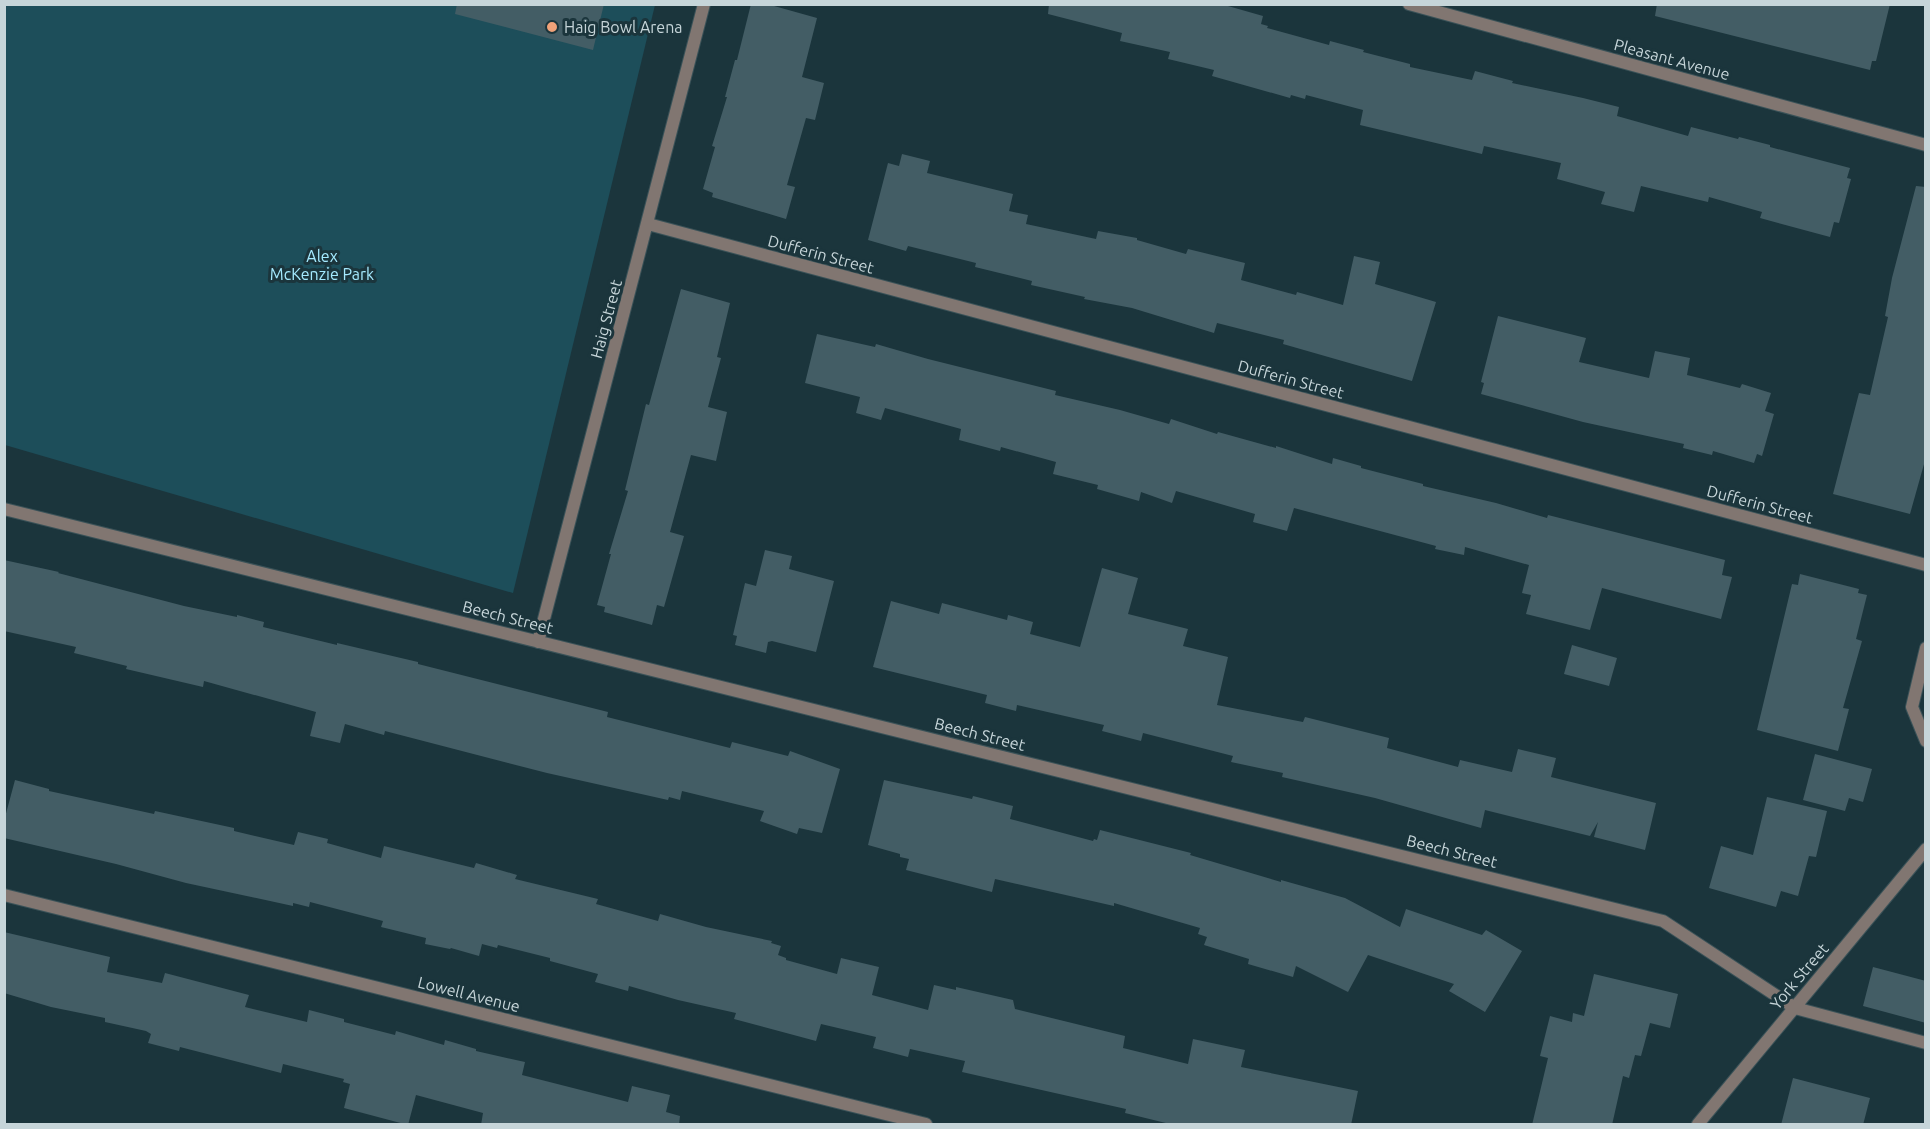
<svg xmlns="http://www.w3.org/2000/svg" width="1930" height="1129" font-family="Ubuntu,sans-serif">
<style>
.green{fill:#1d4e5a}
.building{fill:#435d65}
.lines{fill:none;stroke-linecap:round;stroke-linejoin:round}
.street-casing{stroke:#3a5258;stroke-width:14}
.street{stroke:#817671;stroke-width:12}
.poi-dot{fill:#f0a279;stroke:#1b353c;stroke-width:2}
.labels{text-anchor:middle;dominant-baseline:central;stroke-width:6;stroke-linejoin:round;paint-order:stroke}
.poi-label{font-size:16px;fill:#c6d5d9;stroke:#1b353c;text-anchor:start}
.street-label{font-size:16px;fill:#c6d5d9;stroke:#1b353c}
.park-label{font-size:16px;fill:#a5eaff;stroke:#1b353c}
</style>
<rect width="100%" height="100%" fill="#1b353c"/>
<!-- green -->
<path class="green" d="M4,5h651l-142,588 -508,-148z"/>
<!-- building -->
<path class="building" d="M457,4h147l-11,46 -138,-36z
M751,4h16l50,14 -15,59 22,6 -9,37 -9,-2 -19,67 8,2 -9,32 -74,-22 1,-4 -10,-4 12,-42 -3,-1 15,-49h-2l10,-37h2z
M1049,4h172l42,12 -2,8 7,2 -1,2 62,17 1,-4 34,9 -1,2 47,12v3l62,13 3,-9 38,10 -1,2 71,15 36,9 -2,9 71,20 3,-9 47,12 1,-2 31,8v2l80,21 -3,10 4,1 -12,44 -5,-1 -4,15 -70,-19 2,-6 -53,-15 -1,5 -67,-16 -7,26 -33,-8 4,-12 -48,-13 4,-16 -77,-17 -2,8 -122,-29 3,-15 -57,-15 -1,4 -14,-4 -1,3 -78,-22 2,-6 -46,-11 2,-7 -50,-11 2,-8 -74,-19z
M1657,4h233l-14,57h-4l-2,9 -215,-54z
M902,154l28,7 -3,12 86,21 -4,17 19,4 -2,9 70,15 2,-8 39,7v2l49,14 2,-5 57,14 -4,17 55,15 1,-3 46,13 11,-49 26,6 -5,22 61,18 -24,79 -129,-37 1,-4 -67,-17 -3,10 -82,-25 -48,-9 1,-2 -54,-12 1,-4 -57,-14 1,-4 -68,-17 -2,5 -38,-11 20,-77 11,3z
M1916,186l10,1v270l-16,57 -77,-20 26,-101 11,2 18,-78 -3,-1 7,-38z
M681,289l49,14 -13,54 4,1 -13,49 19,5 -11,49 -25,-6 -21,77 14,4 -20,71 -7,-2 -5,20 -48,-13 1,-5 -8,-2 14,-51h-2l19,-63 -3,-1 21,-86 3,1z
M1498,316l88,22 -7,24 70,16 6,-27 35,7 -3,17 53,13 2,-4 29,9 -6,18 9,3 -12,42 -5,-2 -3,9 -41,-12 -1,4 -29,-7 1,-4 -101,-22 -102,-28 3,-11 -3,-1z
M817,334l58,13 1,-3 52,15 128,32 -1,4 65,15 49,14 2,-5 46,15 1,-2 58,16v-2l56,18 1,-6 28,8v2l62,16v2l73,17 51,15 1,-3 177,45 -3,15 10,2 -11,42 -119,-31 -12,42 -64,-16 5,-19 -9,-2 7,-28 -64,-18 -1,8 -29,-6 1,-3 -142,-38 -7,23 -34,-9 2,-8 -79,-23 -4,12 -31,-11 -2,9 -42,-12 1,-4 -45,-11 3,-12 -55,-15 -1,4 -41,-11 2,-11 -76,-21 -4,12 -25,-7 4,-16 -55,-14z
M765,550l27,6 -3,13 45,12 -18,71 -44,-11 -4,1 -2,11 -31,-8 2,-9 -4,-1 12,-52 11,3z
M4,560l55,12 -1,1 126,33 53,11v-2l27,7 -1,5 74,18v-2l81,19v2l190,48 -1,5 123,31 2,-6 56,14 2,-5 50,18 -18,64 -23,-5 -2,6 -37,-13 4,-10 -82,-20 -2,9 -11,-3 -1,3 -121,-27 -162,-42 -1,4 -39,-11 -5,19 -30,-7 6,-24 -112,-31 -1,6 -77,-18 1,-3 -53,-13 2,-6 -72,-16z
M1102,568l36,10 -10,36 60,15 -5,17 45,11 -11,48 86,17 2,-5 84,21 -2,10 71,19 2,-7 52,12 6,-23 38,9 -5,19 105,26 -11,47 -51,-13 4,-15 -8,14 -105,-26 -4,18 -106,-30 -93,-21 1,-4 -52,-11 2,-6 -90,-23 -2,8 -39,-10 2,-6 -87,-20 -1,6 -31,-8 2,-8 -114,-28 18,-66 48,13 3,-11 65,17 1,-5 25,7 -3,12 50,13z
M1800,574l59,15 -1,4 9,2 -11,44 6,2 -19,67 6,1 -11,42 -81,-21 35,-146 6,1z
M1572,645l45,13 -8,28 -45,-12z
M1815,754l57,15 -9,33 -14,-4 -4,13 -42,-11z
M15,780l34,9v2l105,23 1,-3 79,17v3l60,14 4,-13 30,7 -1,4 54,15 3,-12 90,22 2,-5 41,12 -2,4 83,20 -2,5 62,17 2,-7 46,13 66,14 -1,2 10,3 -3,9 8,3v2l51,14 4,-16 38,9 -7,28 56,15 6,-25 22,5v-3l57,13 2,9 110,27 -2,12 65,16 5,-25 52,11 -4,17 117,24 -7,34h-177l-49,-12 1,-4 -164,-37 3,-11 -55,-12 -2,8 -35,-9 3,-11 -55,-13 -5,17 -82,-22 2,-6 -58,-13 -49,-14 -1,5 -33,-9 3,-8 -48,-13v-3l-52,-13 -1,3 -15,-4 -3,12 -28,-8 -1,1 -25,-5 1,-6 -45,-11 2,-6 -73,-19 -1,5 -16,-4v3l-107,-23 -70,-19 -112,-26v-17z
M884,780l88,19 1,-3 40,10 -3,13 83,22 1,-2 3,1 3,-10 91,23 -1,2 91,27v-2l64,18 55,29 6,-18 76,26 4,-5 36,21 -37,61 -36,-21 5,-7 -86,-29 -20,37 -52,-26 -3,11 -45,-13 1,-5 -45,-14 3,-8 -9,-3 2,-6 -86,-25v3l-119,-27 -3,13 -86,-22 3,-11 -9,-2v-3l-32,-9z
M1767,797l60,14 -11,46 -7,-1 -11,40 -17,-5 -5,16 -67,-19 12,-42 32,9z
M4,932l106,25 -3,15 55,11 3,-10 84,22 -4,12 62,15 2,-12 35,9v3l51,13 1,-4 48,14 1,-5 31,9v2l49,11 -3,13 106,27 4,-16 38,9 -4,17 14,4 -1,9h-198l2,-12 -67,-18 -8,30 -64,-17 6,-24 -7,-2 1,-3 -61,-15 -2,9 -101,-26 -1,4 -31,-8 3,-9 -5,-3 -41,-9v-4l-54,-11 -47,-14z
M1873,967l53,14v42l-63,-17z
M1594,974l84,20 -8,34 -20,-5 -9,33 -6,-1 -6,23 -6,-2 -11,49h-80l16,-67 -8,-2 10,-40 22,6 1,-9 11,3z
M1793,1078l77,20 -7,27h-82z"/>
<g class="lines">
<defs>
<path id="street" d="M1409,4l517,141
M648,224l1278,341
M4,509l1659,412 132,87 131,35
M538,642l166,-638
M1926,648l-14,59 14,34
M4,895l922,229
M1698,1124l228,-275"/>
</defs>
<!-- street casing -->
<use href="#street" class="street-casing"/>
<!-- street -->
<use href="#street" class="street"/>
</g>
<!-- markers -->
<circle class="poi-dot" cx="552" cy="27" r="6"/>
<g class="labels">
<!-- poi labels -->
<g class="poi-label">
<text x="564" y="27">Haig Bowl Arena</text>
</g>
<!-- street labels -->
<g class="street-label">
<text transform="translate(1672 59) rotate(15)">Pleasant Avenue</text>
<text transform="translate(821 254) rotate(15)">Dufferin Street</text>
<text transform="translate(606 319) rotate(-75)">Haig Street</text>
<text transform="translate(1291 379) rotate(15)">Dufferin Street</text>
<text transform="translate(1760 504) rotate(15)">Dufferin Street</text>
<text transform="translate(508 617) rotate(14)">Beech Street</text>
<text transform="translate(980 734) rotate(14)">Beech Street</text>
<text transform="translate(1452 851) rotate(14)">Beech Street</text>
<text transform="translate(1799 976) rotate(-50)">York Street</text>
<text transform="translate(469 994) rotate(14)">Lowell Avenue</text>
</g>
<!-- park labels -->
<g class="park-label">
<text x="322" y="256">Alex<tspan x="322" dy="18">McKenzie Park</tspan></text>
</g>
</g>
<!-- border -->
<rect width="1930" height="1129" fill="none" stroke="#c6d5d9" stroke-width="12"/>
</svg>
